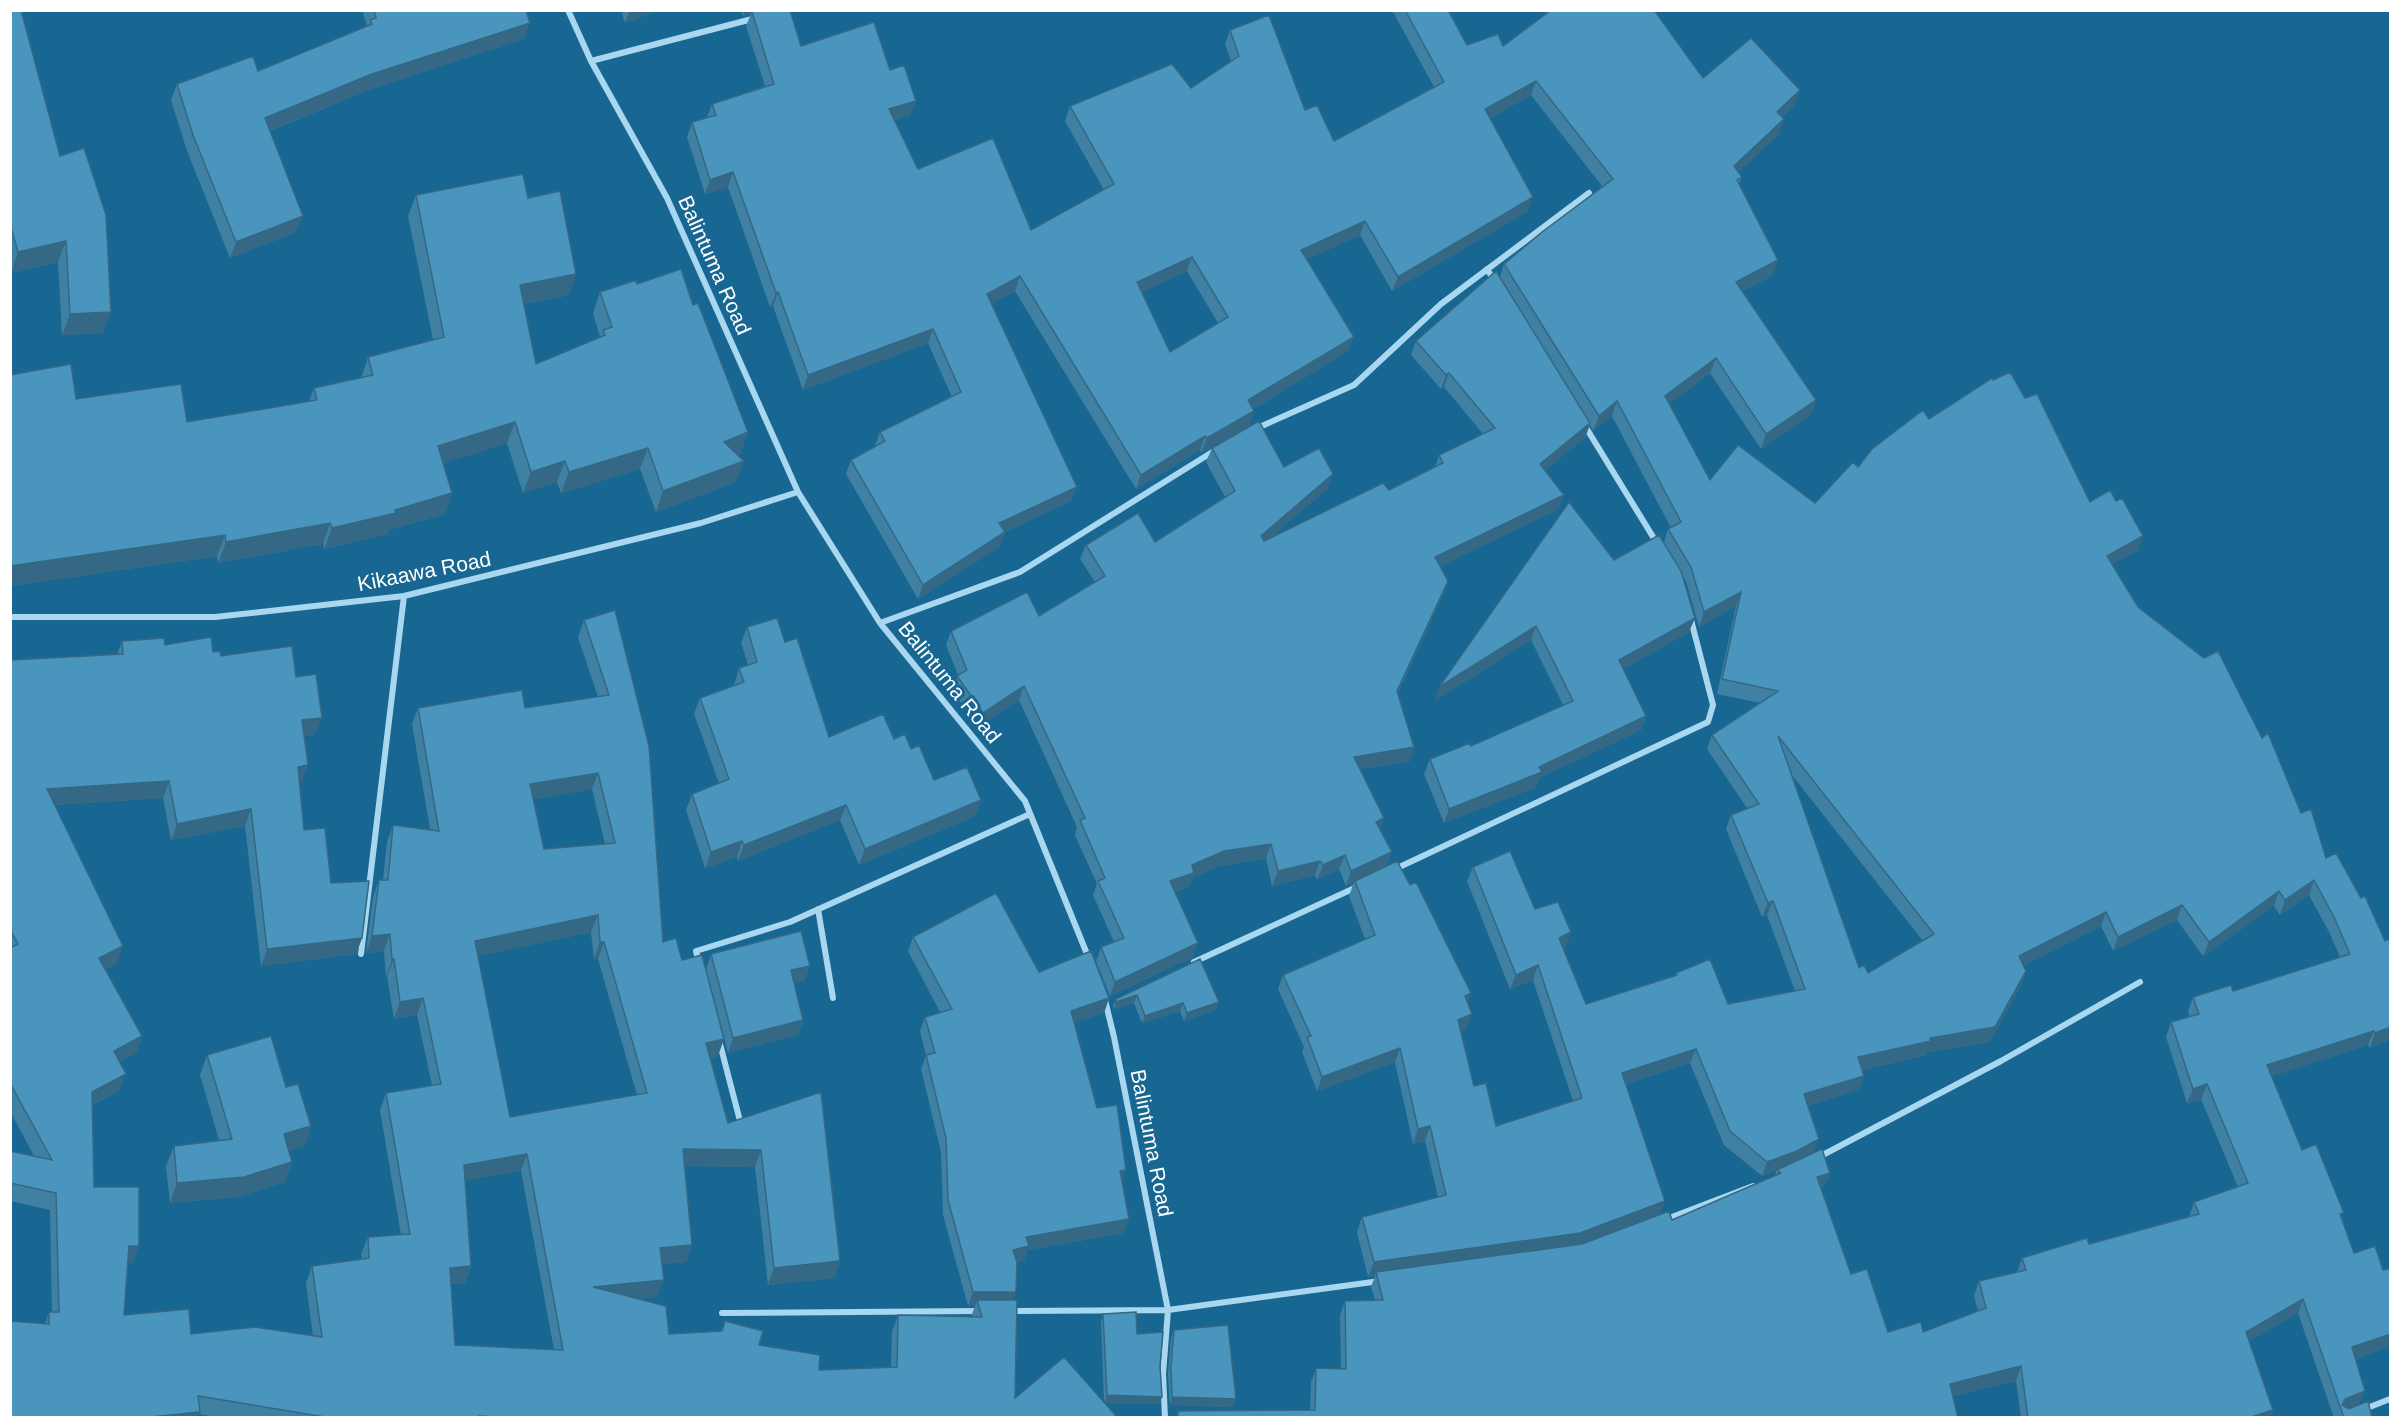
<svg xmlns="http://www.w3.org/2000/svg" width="2401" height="1428" font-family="Helvetica,sans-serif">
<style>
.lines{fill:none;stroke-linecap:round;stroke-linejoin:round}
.street{stroke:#a9d7f0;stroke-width:6}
.wall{fill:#4080a3;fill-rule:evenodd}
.shaded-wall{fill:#346884}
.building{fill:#4a95bd;stroke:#346884;stroke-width:1.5;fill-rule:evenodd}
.labels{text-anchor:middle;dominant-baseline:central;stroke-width:6;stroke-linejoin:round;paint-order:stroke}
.street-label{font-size:21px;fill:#fff;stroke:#186793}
</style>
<rect width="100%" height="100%" fill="#186793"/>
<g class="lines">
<!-- street -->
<path class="street" d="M568,10l23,51 76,137 131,294 82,131 145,178 64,158
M591,61l165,-43
M1487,269l8,13
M1585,426l73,119
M1255,429l99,-44 87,-81 148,-111
M10,617h205l189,-21 297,-73 97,-31
M880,623l140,-51 194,-121
M1393,870l315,-148 5,-17 -23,-89
M818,909l15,89
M361,954l43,-358
M1194,962l165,-76
M699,963l-3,-12 94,-29 240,-108
M1104,996l10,41 54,273 -5,64 2,44
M719,1040l21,81
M1817,1158l184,-97 139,-79
M1664,1220l89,-34
M1008,1311l160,-1 212,-29
M722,1313l258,-2
M2362,1410l28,-11"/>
</g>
<!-- wall -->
<path class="wall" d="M10,10l93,323 -41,2 -4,-73 -47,11z
M362,10h164l-2,29 -158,52 -96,40 26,101 -66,26 -43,-107 -16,-51 6,-16 81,-13 109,-45z
M621,10h38l-34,13z
M741,10h49l11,36 89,24 20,45 -15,5 23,49 113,61 73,-40 -39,-69 5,-15 121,-18 40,-27 -6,-17 5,-14 104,111 100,-54 -42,-77h56l19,35 36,1 200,32 92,27 -13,12 -3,17 -41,38 4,5 -3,7 34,91 -31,16 74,109 -5,15 -50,34 -51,-76 -41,31 41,76 105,23 43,-36 71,-48 64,-39 32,18 65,104 48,49 -26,13 26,43 124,131 39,75 25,45 59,83 6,-3v101l-21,9 -2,-3 -97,31 31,74 40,68 12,35 29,17 8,-2v78l-35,13 4,45 12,14h-38l-36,-105 -49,28 24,69 -3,8h-249l-5,-37 -63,15 5,22h-782l2,-7 132,-1 1,-28 5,-14 25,1 -1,-54 5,-14 30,-1 -4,-13 4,-11 -7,1 -11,-45 5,-15 76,-20 -13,-56 -12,3 -18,-82 -78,29 -15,-39 2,-5 -26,-58 5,-14 82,-36 -16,-43 5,-14 -8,4 -7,-17 -22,11 -2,-5 -43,11 -6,-28 -47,8 -26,11 -4,10 -14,5 18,65 -83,39 -14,-35 5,-14 13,-5 -21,-47 4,-11 -22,-49 2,-8 -58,-127 -41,27 -26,-37 6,-15 -12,-30 5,-14 88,-15 56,-34 -15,-23 6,-14 69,-3 70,-45 -19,-35 6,-14 72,19 44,21 -59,51 120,-49 46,-23 4,-12 44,-21 -39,-47 -3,2 -30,-34 5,-14 84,-64 4,-13 98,-78 -71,-91 -41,23 38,93 -136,80 -32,-56 -53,24 41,92 -95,58 -4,17 -48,27 -1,-3 -64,39 -121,-198 -24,12 86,184 -6,14 -66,31 -6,15 -81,52 -72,-125 5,-14 24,-14 5,-14 72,-35 -24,-54 -125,47 -30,-84 -3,1 -42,-120 -23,7 -18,-57 5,-15 15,-5 5,-13 53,-18 -19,-60 5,-12 -8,2zM1187,271l31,52 -48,29 -28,-60zM1612,416l59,112 -3,1 -4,13 -50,18 -180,141 97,-61 32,65 -92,41 -41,13 -6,15 20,49 92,-36 3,-9 102,-48 5,-14 -23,-47 66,-37 -6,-56 3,5 13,46 37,-21 -19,88 43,9 -48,32 -5,14 40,59 -16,7 -5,14 36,88 5,-2 28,76 -67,13 -52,-31 -1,2 -89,29 -23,-56 3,-1 -31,-38 -62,-42 -6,14 43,108 23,-9 40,121 -77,25 -22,-40 -14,-55 6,-2 6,-15 -5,-11 -80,-137 -7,-37 4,-11 -24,-49 49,-7 5,-15 -16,-54 45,-98 5,-14 -8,-15 119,-57 -14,-39 40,-32 5,-13 3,6zM1791,774l132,167 -55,32 -9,-5zM2309,895l20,37 11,25 -107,34 -40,6 -5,14 2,6 -19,5 -5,15 21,66 14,-4 37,88 -44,15 -5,15 -100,27 -67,14 -5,14 -38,9 -5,15 4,15 -55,21h-35l-37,-58 -30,-86 3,-1 6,-14 -16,-20 -6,-47 51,-16 5,-14 -2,-6 64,-15 1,-3 63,-10 31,-57 5,-14 -2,-6 77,-39 12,25 64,-31 26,36 71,-50 6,9zM1690,1063l34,82 38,31 14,-5 -1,5 -103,44 -12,-6 -34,-130z
M416,195l112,3 41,97 -46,9 13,60 64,-27 -7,-24 7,-21 37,-8 56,21 55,127 -8,21 -3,1 -1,28 -80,30 -16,-43 -79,24 -4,-11 -34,11 -16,-50 -64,20 9,30 -7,21 -56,16 -1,4 -64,15 -1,-5 -105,19 -1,-7 -207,30v-211l66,24 111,23 122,-21 5,-13 47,-10 7,-21 65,-17 -25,-124z
M615,610l48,332 19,18 36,96 -8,2 18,65 93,-31 19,169 -6,17 -66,7 -13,-118 -70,-1 7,79 -6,17 -24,2 -5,33 -20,2 32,35 52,-3 4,-10 34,24 60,25 72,-3 1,-35 6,-17 73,2 4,-11h-7l-25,-91 -2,-63 -20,-83 5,-14 -6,-24 5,-14 15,-5 -32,-61 5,-14 126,35 70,26 -5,15 -30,9 23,86 25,73 2,52 -97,17 -3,10 -8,2 -3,38 2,98 89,4 -3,-81 2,-7 34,20 23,32 2,31 -3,7 -54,-1 13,15h-897l-22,-4 -1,4 -153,-94 4,-12h3l-2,-102 -40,-9v-50l24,5 -24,-45v-451l107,-6 5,-13 91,11 8,4 75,21 20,57 -12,2 -2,46h-2l4,48 27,53 31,55 -6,16 -95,12 -16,-140 -74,14 -8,-42 -109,7 63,158 -12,6 37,67 -6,17 -16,8v29l-28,15 2,82 39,76h-6l-3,52 67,19 122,2 -7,-53 6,-17 50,-7 -1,-5 7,-17 33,-2 -21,-125 6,-17 46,-8 -15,-70 -23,4 -7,-43h-1l-2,-25 -18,2 7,-56 6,-17h4l4,-38 6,-17 37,4 -18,-105 6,-16h107l73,-11 -20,-60 6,-17zM592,789l13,55 -61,5 -11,-50zM591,932l3,27h4l39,136 -127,22 -32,-161zM521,1171l33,179 -99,-5 -4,-61 14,-1 6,-17 -6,-86z
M747,627l38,15 44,95 65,2 17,10 23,31 47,20 -6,16 -116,49 -19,-45 -102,41 -1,-4 -32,11 -19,-58 6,-16 27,-11 -25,-69 6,-16 34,-13 5,-17 9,-3 -7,-22z
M711,954l99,12 -6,14 -10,3 9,37 -5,15 -70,18 -22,-84z
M1200,959l17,50 -33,12 -4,-10 -38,12 -8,-20 -20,6 -1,-3 3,-7z
M207,1055l79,32 25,39 -7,20 -15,4 3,12 -7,20 -48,15 -67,6 -4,-37 8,-20 45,-6 -19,-65z
M1174,1330l59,77 -63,-2 -2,-31 3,-36z"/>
<!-- shaded-wall -->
<path class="shaded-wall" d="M630,10h29l-34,13z
M745,10h19l-12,2 -1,2 -8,2z
M530,23l-6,16 -158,52 -107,44 6,-17 107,-44z
M1536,81l-5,14 -51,28 5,-14z
M1800,90l-5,15 -24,21 6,-14z
M916,101l-6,14 -26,9 5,-15z
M1784,119l-5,15 -50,47 5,-15z
M733,172l-5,15 -23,7 5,-14z
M1533,197l-5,14 -136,80 6,-14z
M303,216l-7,16 -66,26 6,-16z
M1365,221l-5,14 -64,29 5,-14z
M66,241l-8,21 -47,11 7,-21z
M1192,257l-5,14 -55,26 5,-15z
M1778,260l-5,15 -42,21 5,-14z
M576,274l-7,21 -57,11 8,-21z
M1020,276l-5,15 -33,18 5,-15z
M778,292l-5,14 -3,1 6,-14z
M111,312l-8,21 -41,2 8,-21z
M933,329l-5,14 -125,47 5,-15z
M1354,337l-6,14 -105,64 5,-15z
M1716,358l-6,15 -50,38 5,-15z
M1449,373l-5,14 -3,2 5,-14z
M1816,400l-5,15 -50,34 5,-15z
M1617,401l-5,15 -19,15 6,-15z
M1254,411l-5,15 -48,27 6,-15z
M515,422l-8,21 -76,24 7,-21z
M1590,423l-5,15 -50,41 5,-15z
M748,432l-8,21 -23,10 7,-21z
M1205,436l-5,14 -64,39 5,-14z
M648,448l-8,21 -79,24 8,-21z
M565,461l-8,21 -34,11 8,-21z
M744,461l-8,21 -80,30 7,-21z
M1333,474l-5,14 -72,62 5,-14z
M1077,487l-6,14 -77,36 5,-14z
M452,493l-7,21 -56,16 -1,4 -64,15 8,-21z
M1564,495l-5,14 -129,62 5,-14z
M330,523l-7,21 -105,19 8,-21z
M1005,532l-6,15 -81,52 5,-14z
M225,535l-8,21 -207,30v-20z
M2143,536l-5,15 -36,19 5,-14z
M1448,581l-5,14 -51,110 5,-14z
M1741,592l-5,14 -37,21 5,-15z
M1695,618l-6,14 -75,42 5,-14z
M1536,626l-5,14 -97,61 5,-14z
M1024,686l-5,14 -41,27 5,-14z
M1646,716l-5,14 -102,48 -3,9 -92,36 5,-14z
M322,718l-6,16 -20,3 6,-17z
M1414,747l-5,15 -60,9 5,-14z
M308,765l-6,17 -10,1 6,-16z
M598,773l-6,16 -68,12 6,-17z
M169,781l-6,17 -123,8 7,-17z
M981,800l-6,16 -116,49 6,-16z
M846,805l-6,15 -102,41 6,-16z
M251,809l-6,17 -74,14 6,-16z
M1384,818l-5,14 -3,-10z
M742,841l-5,16 -32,11 6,-16z
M1271,844l-5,14 -47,8 -26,11 -4,10 -24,8 5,-14 22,-16 32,-14z
M1392,852l-5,14 -41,20 5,-15z
M1345,855l-6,14 -22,11 6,-15z
M1320,861l-5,14 -43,11 6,-15z
M2314,880l-5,15 -29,20 5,-15z
M2279,891l-5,15 -71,50 6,-14z
M1773,901l-6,14 -5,2 6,-14z
M2182,905l-5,15 -64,31 5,-14z
M2106,912l-5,14 -87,44 5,-14z
M598,915l-7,17 -122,26 6,-17z
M1571,932l-5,15 -12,5 5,-14z
M390,934l-6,17 -18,2 6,-17z
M362,938l-6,16 -95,12 6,-17z
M600,942h4l-6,17h-4z
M1198,943l-5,14 -83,39 5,-14z
M123,946l-6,17 -24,11 6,-16z
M394,959l-7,17h-1l6,-16z
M1538,965l-5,15 -23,9 6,-14z
M810,966l-6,14 -19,5 6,-15z
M2026,971l-5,14 -31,57 -63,10 -1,3 -73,17 5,-15 72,-19z
M1471,993l-5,14 -1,-11z
M1137,995l-3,8 -20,6 2,-7z
M423,998l-6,17 -23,4 6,-17z
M1109,998l-5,15 -38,12 5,-14z
M1219,1002l-2,7 -33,12 3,-8z
M1183,1003l-3,8 -38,12 3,-7z
M1472,1014l-6,15 -14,5 6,-14z
M803,1020l-5,15 -70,18 5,-15z
M2391,1027v12l-21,9 5,-15z
M2374,1031l-6,14 -107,35 6,-15z
M142,1036l-6,17 -28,14 6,-16z
M724,1039l-6,17 -18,4 6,-17z
M1400,1048l-5,14 -78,29 5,-14z
M1696,1049l-6,14 -74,24 6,-14z
M126,1074l-6,16 -35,18 7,-16z
M1864,1076l-5,14 -60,19 5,-15z
M2207,1084l-6,15 -14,4 6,-14z
M311,1126l-7,20 -27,8 7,-20z
M1430,1126l-5,15 -12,3 5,-15z
M1819,1139l-6,15 -36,16 -1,1 -14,5 5,-14z
M683,1149l78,1 -6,17 -78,-1z
M527,1154l-6,17 -63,11 6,-17z
M292,1162l-7,20 -48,15 -67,6 7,-20z
M1126,1170l-5,14 -1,-13z
M1830,1173l-6,14 -12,4 5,-14z
M1665,1201l-5,14 -85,33 -199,24 -1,4 -7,1 6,-15z
M1129,1219l-5,14 -97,17 -3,10 -16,4 5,-14 13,-13z
M692,1245l-6,17 -32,3 6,-17z
M129,1246h10l-6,17h-11z
M840,1261l-6,17 -66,7 6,-17z
M471,1266l-6,17 -21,1 6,-16z
M664,1280l-7,17 -70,7 6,-17z
M973,1292h43l-5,14 -34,-6 -2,6h-7z
M2303,1299l-5,14 -57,33 5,-14z
M2391,1334v12l-44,16 5,-15z
M2021,1366l-5,15 -71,17 5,-14z
M2365,1391l-6,14 -17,7 -1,-3 4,-10z
M1107,1395l55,2 -3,7 -55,-1z
M1172,1397l64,2 -3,8 -63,-2z
M2273,1410l-3,8h-22z
M200,1412l-2,6h-58z
M479,1416l34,2h-35z"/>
<!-- building -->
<path class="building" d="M10,10h11l39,146 24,-8 22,67 5,97 -41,2 -4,-73 -48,11 -8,-28z
M374,10h152l4,13 -158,51 -107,44 38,98 -67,26 -43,-107 -16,-51 76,-28 5,15 114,-47 -2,-4 6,-2z
M756,10h34l11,36 73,-24 16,48 14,-5 12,36 -27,8 29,60 75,-31 38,92 83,-46 -44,-78 102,-42 19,24 48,-32 -9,-26 39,-15 36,95 12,-5 17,36 110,-59 -39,-72h43l19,35 31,-11 5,12 48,-36h103l49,68 48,-40 49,52 -23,22 7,7 -50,47 8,11 -5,3 41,80 -42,22 80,118 -50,34 -50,-76 -51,38 45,84 28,-35 77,58 38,-41 5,5 14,-18 51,-39 6,9 63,-41 1,2 17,-8 15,26 12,-4 53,108 20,-12 6,11 6,-3 21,38 -36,20 31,51 66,51 14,-7 44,87 6,-5 33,80 10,-4 15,49 10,-5 25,45 4,-2 20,45 6,-3v89l-16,6 -1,-2 -107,34 35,85 14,-6 28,69 -4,1 14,39 21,-7 8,24 8,-2v66l-39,13 13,44 -20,8 -3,6 7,4 19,-8 4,17h-28l-41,-119 -57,33 27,78 -25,8h-220l-7,-52 -71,18 8,34h-780v-7l137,-1 1,-42 30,1 -1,-68 38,-1 -7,-28 206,-28 87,-33 3,9 109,-47 -4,-3 45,-21 8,24 -13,4 34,97 16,-5 21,63 33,-10 2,10 63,-24 -7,-27 47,-11 -4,-12 65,-20 2,6 110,-30 -5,-12 54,-19 -41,-99 -14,5 -22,-67 28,-8 -6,-17 38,-12 2,6 117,-37 -16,-37 -20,-37 -29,20 -6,-9 -70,51 -27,-37 -64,32 -12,-25 -87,44 7,15 -31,56 -65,11 1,3 -73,16 6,19 -60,18 15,45 -22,12 -30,11 -37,-31 -34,-82 -74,24 43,128 -85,32 -206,29 -12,-45 84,-22 -16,-69 -12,3 -18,-81 -78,29 -15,-40 4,-1 -28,-61 92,-40 -20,-54 42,-20 13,24 6,-3 55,111 -6,3 7,18 -14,6 16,66 12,-3 10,43 86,-28 -44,-133 -22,10 -43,-108 37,-16 25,58 23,-7 13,30 -12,6 27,66 91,-29 -1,-2 34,-14 18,45 77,-15 -32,-88 -5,2 -37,-88 28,-11 -47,-69 66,-44 -56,-12 19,-87 -37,20 -13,-45 -23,-38 13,-7 -64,-121 -18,15 -95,-152 38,-32 71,-53 -77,-98 -51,28 48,88 -135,80 -33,-56 -64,29 53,87 -106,63 6,11 -47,27 -2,-2 -64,39 -121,-199 -33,18 90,193 -78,36 6,9 -82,53 -72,-125 34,-19 -5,-9 81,-40 -28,-63 -125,46 -30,-83 -2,1 -43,-121 -23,8 -18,-58 24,-7 -4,-11 62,-20 -22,-72zM1192,257l36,60 -58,35 -33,-70zM1778,736l156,198 -66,39 -4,-8 -5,3z
M523,174l5,24 32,-7 16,83 -56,11 16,79 69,-29 -2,-5 9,-3 -12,-35 36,-12 1,4 44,-15 12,36 5,-2 50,129 -24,10 20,19 -81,30 -15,-43 -79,24 -4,-11 -34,11 -16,-50 -77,24 14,47 -57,17 1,3 -64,15 -2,-5 -104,19 -1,-7 -215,31v-191l61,-11 5,35 105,-15 6,38 130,-22 -3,-12 59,-13 -5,-18 76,-20 -28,-142z
M1496,271l94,152 -50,41 24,31 -129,62 13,24 -51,110 17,56 -60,10 30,61 -8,4 16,30 -41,19 -6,-16 -22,10 -3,-4 -42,10 -7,-27 -47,7 -32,14 2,8 -24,8 28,62 -83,39 -14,-35 23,-9 -26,-57 7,-3 -25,-58 5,-2 -61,-132 -41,27 -26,-37 10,-6 -16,-39 76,-39 12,24 66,-40 -19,-31 52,-32 17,29 80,-51 -23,-43 47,-27 25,46 35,-19 14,26 -72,62 3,5 119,-58 6,7 54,-27 -4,-8 56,-27 -46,-55 -3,2 -30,-34z
M1569,502l45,58 45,-25 22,36 14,47 -76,42 27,56 -107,51 3,5 -93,37 -19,-50 40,-16 1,3 102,-45 -37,-75 -97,61z
M615,610l34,136 14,196 13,-4 6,22 20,-5 22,84 -18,4 22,80 93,-31 19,169 -66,7 -13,-118 -78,-1 9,96 -32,3 4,32 -71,7 73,19 3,28 53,-3 3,-10 38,10 -4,14 61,10 -1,15 78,-3 1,-52 84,2 -5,-17h40l-2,98 49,-41 54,61h-605l-34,-2v2h-148l-133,-22 2,16 -60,6h-130v-97l39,3v-12h10l-3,-119 -46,-10v-32l42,9 -42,-77v-135l8,-4 -8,-15v-269l113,-6 -1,-13 42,-3 1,7 46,-8 2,15 7,-1 1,5 71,-10 4,31 20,-3 6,44 -20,2 6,45 -10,2 6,63 21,-2 6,55 38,-2 -7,57 -95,11 -16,-140 -74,15 -8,-43 -122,8 76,157 -24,12 43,78 -28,15 12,23 -34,18 2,95h45v59h-10l-5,69 65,-6 2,25 64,-7 67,10 -10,-71 57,-8 -1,-21 42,-3 -24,-141 55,-9 -18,-86 -23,4 -6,-43 -2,1 -2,-26 -18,2 7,-56h9l5,-55 46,6 -21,-123 104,-18 3,18 84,-13 -25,-75zM598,773l17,70 -71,6 -14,-65zM598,915l2,27h4l43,151 -137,24 -35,-176zM527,1154l36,196 -108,-5 -5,-77 21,-2 -7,-101z
M777,618l8,24 12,-4 32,99 54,-23 11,25 11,-5 6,15 8,-4 15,35 33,-13 14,33 -116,49 -19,-44 -102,40 -2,-4 -31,11 -19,-58 37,-15 -29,-81 44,-16 -5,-14 18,-6 -10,-35z
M996,893l43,79 52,-21 18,47 -38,13 26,97 20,-3 9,65 -6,1 9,48 -103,18 3,9 -16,4 4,12 -1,30h-43l-25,-92 -2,-62 -20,-83 9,-2 -10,-36 27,-8 -39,-72z
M801,931l9,35 -19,4 12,50 -70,18 -22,-84z
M1200,959l19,43 -32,11 -4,-10 -38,13 -8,-21 -21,7v-3z
M271,1036l15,51 12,-3 13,42 -27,8 8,28 -48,15 -67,6 -3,-37 58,-7 -25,-84z
M1136,1312l1,22 26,-2 -3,34 2,31 -55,-2 -4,-81z
M1228,1325l8,74 -64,-2 -1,-30 3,-37z"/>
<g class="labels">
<!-- street labels -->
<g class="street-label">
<text transform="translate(715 265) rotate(66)">Balintuma Road</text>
<text transform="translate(424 571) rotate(-11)">Kikaawa Road</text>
<text transform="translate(950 682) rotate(51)">Balintuma Road</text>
<text transform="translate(1152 1143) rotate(79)">Balintuma Road</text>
</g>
</g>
<!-- border -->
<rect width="2401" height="1428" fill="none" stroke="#ffffff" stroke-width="24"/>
</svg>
